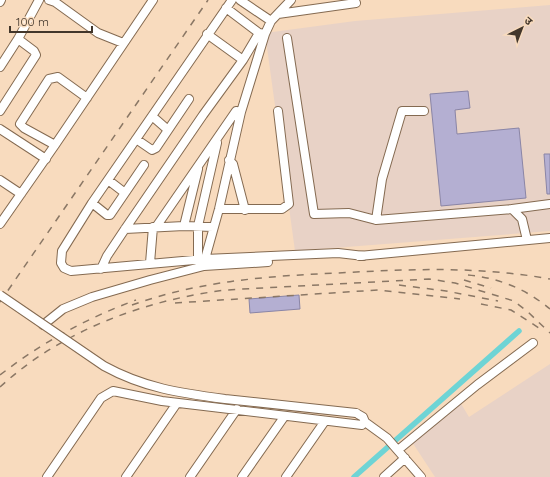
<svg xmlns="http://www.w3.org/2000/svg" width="550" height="477" font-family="Quicksand,'Noto Sans Devanagari',sans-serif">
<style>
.industrial{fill:#e8d2c6}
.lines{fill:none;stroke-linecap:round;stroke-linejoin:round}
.canal{stroke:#6ed4d5;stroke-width:5.5}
.building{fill:#b4afd2;stroke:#8a85a6}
.minor-casing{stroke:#846a51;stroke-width:10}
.minor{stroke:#fff;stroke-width:8}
.rail{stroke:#8a7765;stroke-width:1.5;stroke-dasharray:7 7;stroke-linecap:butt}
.minor-bridge-casing{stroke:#846a51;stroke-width:10;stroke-linecap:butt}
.minor-bridge{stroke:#fff;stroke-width:8}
</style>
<rect width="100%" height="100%" fill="#f8dbbe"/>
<!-- industrial -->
<path class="industrial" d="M550,5v226l-255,20 -30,-218 90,-12z
M550,364v113h-115l-23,-35 48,-40 9,15z"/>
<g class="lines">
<!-- canal -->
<path class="canal" d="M354,477l165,-146"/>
</g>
<!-- building -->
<path class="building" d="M468,91l2,17 -15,2 2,24 62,-6 7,70 -85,8 -11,-112z
M544,154h6v40h-3z
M299,295l1,14 -50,4 -1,-14z"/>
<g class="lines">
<defs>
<path id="minor" d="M49,0l6,2 43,31 25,10
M232,0l-140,203 -30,48 -1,12 3,5 7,3 134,-12 133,-6 26,3
M240,0l31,21
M0,2l1,-2
M226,8l33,25 5,1
M278,14l78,-11
M207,34l36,26
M287,38l27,176 35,-1 27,7 136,-11 10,10 5,21
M0,67l18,-28 21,-39
M0,111l36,-56 -2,-4 -16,-12
M152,116l16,14
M0,129l46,30
M136,139l16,11 4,-2 33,-49
M55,145l-31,-17 -4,-4 29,-45 9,-2 29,21
M229,160l4,4 12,46
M0,180l21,14
M108,180l17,13
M92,203l15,12h3l34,-50
M219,209h63l7,-5 -11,-93
M512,209l38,-5
M376,220l6,-41 20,-68h22
M0,224l55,-79 98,-145
M184,226l14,-57
M156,227l80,-116 5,1
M125,229l59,-3 29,1
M359,256l191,-18
M205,259l14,-50 22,-97 24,-78 6,-13 20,-21
M198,260v-34l19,-83
M150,263l3,-36
M101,269l6,-13 18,-27 78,-114 40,-55 16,-27
M43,325l20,-16 29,-12 58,-17 54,-14 64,-4
M365,422l22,16 34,39
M398,450l79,-65 56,-42
M47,477l54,-79 12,-7 49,10 200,24 3,-3 -2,-5 -7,-4
M126,477l51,-74
M190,477l47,-68
M242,477l42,-60
M286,477l39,-56
M384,477l21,-19"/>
</defs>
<!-- minor casing -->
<use href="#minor" class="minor-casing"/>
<!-- minor -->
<use href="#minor" class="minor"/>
<!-- rail -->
<path class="rail" d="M468,275c31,3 58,14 82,34
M464,280l27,8
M399,285l47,6 52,10
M0,302l208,-302
M175,303l203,-13 82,9
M481,304l30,6 28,18
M132,305c67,-24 136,-29 206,-32 71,-4 141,-7 212,6
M0,375c41,-32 87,-57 136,-75
M0,387c61,-56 144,-87 226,-97l203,-11 26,4 59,18 14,11 22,21"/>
<defs>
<path id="minor-bridge" d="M0,295l104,71c40,22 76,27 121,33 43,5 87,9 131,14"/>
</defs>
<!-- minor-bridge casing -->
<use href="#minor-bridge" class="minor-bridge-casing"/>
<!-- minor-bridge -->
<use href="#minor-bridge" class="minor-bridge"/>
</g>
<!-- north arrow -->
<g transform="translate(522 28) rotate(42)" stroke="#f8dbbe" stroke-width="3" paint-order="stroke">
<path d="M0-3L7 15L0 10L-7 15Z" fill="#42362b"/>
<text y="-6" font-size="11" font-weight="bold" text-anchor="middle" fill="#42362b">उ</text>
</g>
<!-- scale -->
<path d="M10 26v6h82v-6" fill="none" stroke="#42362b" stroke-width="2"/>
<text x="16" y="26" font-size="12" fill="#42362b" stroke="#f8dbbe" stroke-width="3" paint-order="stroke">100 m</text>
</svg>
